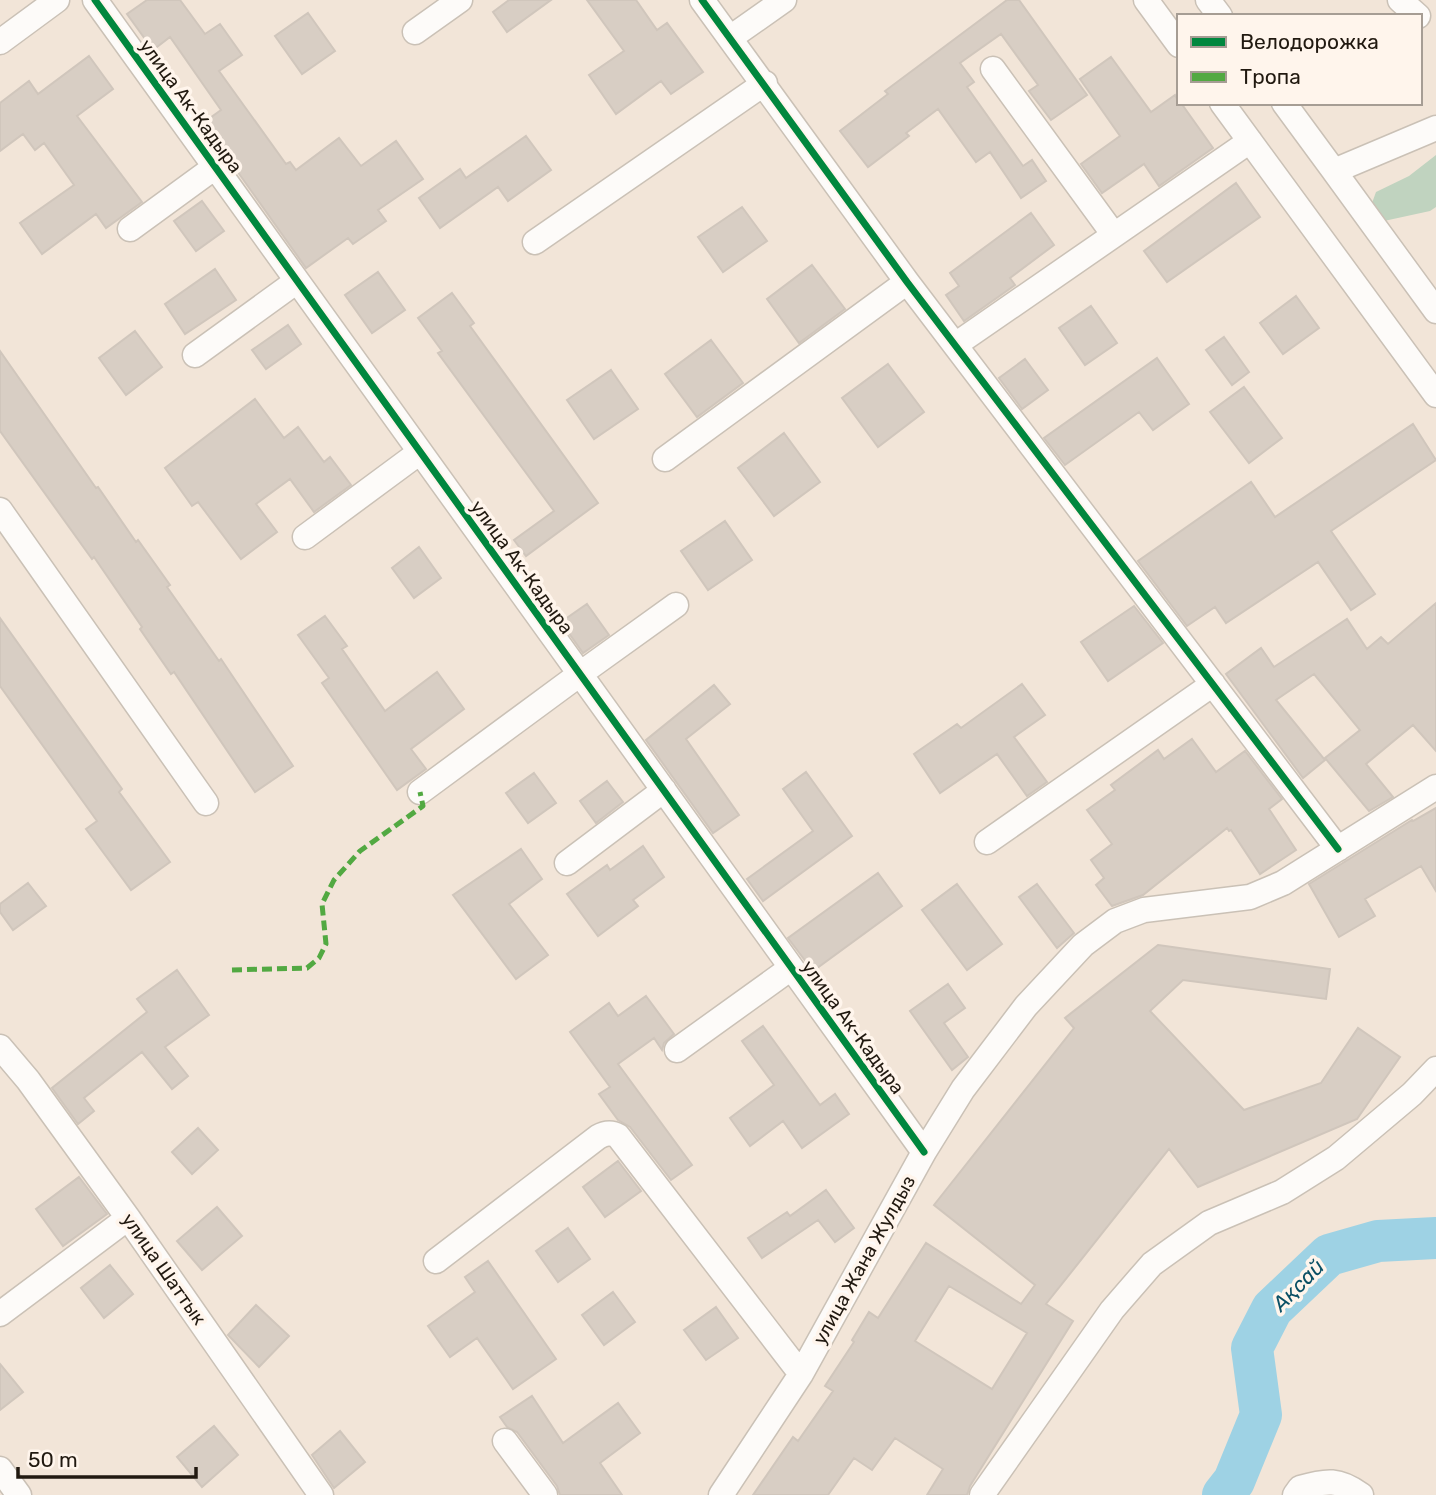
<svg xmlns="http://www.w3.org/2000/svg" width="1436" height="1495" font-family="Rubik,sans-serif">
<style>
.green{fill:#c0d3bf}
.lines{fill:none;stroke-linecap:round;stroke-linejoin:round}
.river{stroke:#9ed2e4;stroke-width:42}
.building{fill:#d8cec4;stroke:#d0c6bc;stroke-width:2;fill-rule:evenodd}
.minor-casing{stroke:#cac1b6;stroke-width:27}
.minor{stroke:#fdfbf9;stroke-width:24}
.quiet{stroke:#52a942;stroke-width:5;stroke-dasharray:10 5;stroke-linecap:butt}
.cycleway-casing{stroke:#fff5ec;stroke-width:11}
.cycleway{stroke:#00873e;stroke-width:7}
.labels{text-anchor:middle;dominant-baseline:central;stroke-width:7;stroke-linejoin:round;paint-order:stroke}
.street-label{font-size:19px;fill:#211910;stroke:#fff5ec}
.water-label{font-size:21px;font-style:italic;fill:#0b5065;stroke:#fff5ec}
</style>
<rect width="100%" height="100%" fill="#f2e5d8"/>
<!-- green -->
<path class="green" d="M1436,155v52l-6,4 -46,10 -12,-18 4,-11 33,-16z"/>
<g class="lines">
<!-- river -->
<path class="river" d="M1223,1495l11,-14 27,-66 -9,-67 20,-39 57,-54 49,-14 58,-3"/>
</g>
<!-- building -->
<path class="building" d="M147,0h33l25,34 15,-10 22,31 -23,16 67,93 4,-2 6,8 43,-32 22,28 35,-25 27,38 -45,31 8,11 -33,23 -5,-6 -42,30 -103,-145 18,-13 -51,-73 -17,13 -26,-36z
M509,0h42l-44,32 -14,-20z
M587,0h49l21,30 10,-7 36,49 -32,22 -10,-13 -45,33 -27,-39 35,-24z
M1007,0h12l68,95 -36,25 -22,-29 9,-6 -37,-51 -41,29 14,19 -7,5 56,79 9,-6 14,21 -25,17 -31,-46 -14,10 -38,-53 -32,24 3,3 -41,31 -28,-36 48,-37 -3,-3z
M308,13l27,38 -33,23 -27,-38z
M89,56l24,33 -36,27 65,86 -36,26 -10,-14 -54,40 -22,-31 54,-38 -30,-42 -9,7 -12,-16 -23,17v-48l29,-22 9,13z
M1111,57l40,55 24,-17 4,8h2l32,45 -54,38 -15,-22 -42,29 -21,-29 39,-28 -40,-57z
M526,136l25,34 -43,31 -10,-14 -58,41 -21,-30 41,-29 6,9z
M1236,183l24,34 -93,65 -23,-31z
M202,201l22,30 -28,20 -22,-30z
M742,207l25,34 -44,31 -25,-35z
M1031,213l23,32 -44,33 5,7 -51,36 -18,-26 13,-9 -9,-13z
M812,265l33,44 -46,34 -32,-44z
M215,269l21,31 -51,34 -20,-30z
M378,272l27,38 -33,23 -27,-38z
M452,293l22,30 -4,3 128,177 -72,53 -12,-16 40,-29 -116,-158 4,-2 -24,-33z
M1296,296l23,32 -36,26 -23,-31z
M1091,306l26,37 -32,22 -26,-37z
M288,325l13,19 -35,25 -14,-19z
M135,331l27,36 -36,28 -27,-37z
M1224,337l25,35 -17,13 -26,-35z
M711,340l32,43 -46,34 -32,-43z
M0,351l96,137 2,-1 38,55 2,-2 32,45 -3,2 52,74 2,-2 72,107 -38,26 -81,-120 -3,2 -31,-45 2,-2 -48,-70 -2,2 -92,-128z
M1157,358l32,46 -36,26 -14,-18 -74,53 -21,-27z
M1025,359l23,31 -26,19 -23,-31z
M888,364l36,48 -46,35 -36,-49z
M611,370l27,39 -44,30 -27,-39z
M1244,387l38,51 -33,25 -39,-51z
M255,399l29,39 14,-11 26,35 6,-5 21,28 -37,27 -24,-33 -34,25 21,28 -36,27 -43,-57 -6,4 -27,-38z
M1413,424l23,36 -105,71 44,63 -24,16 -33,-48 -92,61 -11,-16 -28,19 -49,-65 113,-79 24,35z
M784,433l36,49 -46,34 -36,-48z
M725,521l27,39 -44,30 -27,-39z
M419,547l22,31 -27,20 -22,-30z
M1436,603v148l-23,-26 -47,39 27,33 -24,14 -44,-53 35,-28 -46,-56 -38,26 49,60 -22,18 -77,-104 35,-26 13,19 73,-48 20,30 14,-12 7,7z
M587,604l22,31 -26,18 -22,-31z
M1134,606l29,37 -55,38 -27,-39z
M325,616l22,30 -5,3 43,62 52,-39 27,37 -53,40 15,20 -29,21 -75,-107 7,-5 -31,-43z
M0,618l122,171 -3,3 51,70 -39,28 -45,-61 11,-8 -97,-135z
M1022,684l23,31 -31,22 33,45 -20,14 -30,-42 -57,39 -26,-39 43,-30 4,4z
M714,685l16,19 -44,35 53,76 -26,18 -67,-93z
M1192,739l24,33 29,-21 37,48 -13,10 27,41 -36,24 -29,-44 -2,1 -2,-3 -84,67 -31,11 -16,-21 8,-7 -13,-18 21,-16 -25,-34 28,-20 -4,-5 47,-35 6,9z
M806,772l46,64 -89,65 -16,-22 66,-48 -30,-42z
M534,773l22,30 -28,20 -22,-30z
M607,781l16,21 -27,21 -16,-22z
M1436,808v83l-15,-25 -56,33 10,17 -36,21 -30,-53 103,-64 1,1z
M643,846l21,31 -31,23 5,6 -40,30 -31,-42 40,-29 3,5z
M521,849l21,30 -33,25 39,51 -32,24 -63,-84z
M878,873l24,33 -89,65 -25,-33z
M28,883l18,23 -33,24 -13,-18v-8z
M957,884l45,60 -35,26 -45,-60z
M1037,884l37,49 -17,15 -38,-51z
M1158,945l172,24 -4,30 -143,-19 -33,31 94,99 77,-27 37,-55 42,29 -43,62 -159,68 -29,-38 -123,155 27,17 -103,165 -3,9h-40l16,-26 -48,-31 -23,32 -18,-12 -26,37h-75l40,-58 5,4 35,-50 -8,-5 29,-44 -2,-2 17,-28 9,6 48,-75 95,61 14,-19 -101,-80 140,-177 -9,-10zM949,1286l78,47 -35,56 -77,-48z
M177,970l32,45 -44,32 23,29 -16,13 -30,-37 -58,46 10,13 -16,13 -26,-36 95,-76 -10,-13z
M948,984l17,24 -21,15 24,34 -16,13 -42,-59z
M646,996l28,38 -10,9 -2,7 -8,-12 -36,26 74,101 -21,15 -41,-53 -12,-7 -19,-26 11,-7 -40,-55 39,-29 9,13z
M763,1026l57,79 15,-11 14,20 -47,34 -19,-27 -33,25 -20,-28 44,-33 -32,-44z
M198,1128l20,22 -26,24 -20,-22z
M618,1161l23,30 -36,26 -22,-30z
M79,1177l28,37 -44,32 -27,-37z
M826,1190l28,38 -19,14 -17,-22 -56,38 -14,-20 39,-26 3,4z
M217,1207l25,29 -40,34 -25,-29z
M568,1228l22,31 -32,23 -22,-31z
M488,1261l68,98 -43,30 -36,-51 -27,19 -22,-31 47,-34 -10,-15z
M110,1265l23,29 -29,24 -23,-30z
M613,1292l22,30 -31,23 -22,-30z
M256,1305l33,31 -30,31 -31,-32z
M716,1307l22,31 -32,22 -22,-30z
M0,1364l23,28 -23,18z
M532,1396l31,47 55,-40 22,30 -40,30 22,32h-62l-3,-9 -40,-54 -10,-5 -7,-10z
M214,1426l24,29 -36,32 -25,-30z
M340,1431l25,31 -31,26 -22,-33z"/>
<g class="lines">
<defs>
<path id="minor" d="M95,0l829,1152
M702,0l205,282 431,567
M1146,0l33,45
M1208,0l12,16
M1400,0l18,16
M415,32l45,-32
M730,38l54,-38
M0,42l57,-42
M993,69l121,166
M1222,103l214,292
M1284,103l50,68 102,-43
M1334,171l102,140
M130,229l85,-62
M535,242l230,-159
M955,345l295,-204
M195,355l102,-74
M665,459l242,-177
M0,510l206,293
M305,537l115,-85
M420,792l160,-118 96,-69
M987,842l226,-158
M567,863l97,-73
M0,1047l28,33 100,138 193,277
M677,1050l114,-82
M436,1261l162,-124c7,-4 13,-5 20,-1l183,238
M0,1314l128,-96
M505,1441l40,54
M0,1469l19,26
M721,1495l80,-121 123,-222 39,-63 63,-83 57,-61 32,-24 29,-11 106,-13 33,-14 153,-96
M982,1495l130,-185 40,-46 57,-41 73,-31 54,-34 76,-64 24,-25
M1295,1495l5,-7c27,-8 39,-9 61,7"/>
</defs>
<!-- minor casing -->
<use href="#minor" class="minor-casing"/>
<!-- minor -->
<use href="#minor" class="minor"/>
<!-- quiet -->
<path class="quiet" d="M232,970l75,-2 12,-10 7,-14 -4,-40 12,-24 26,-29 63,-45 -3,-14"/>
<defs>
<path id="cycleway" d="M95,0l829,1152
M702,0l205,282 431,567"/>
</defs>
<!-- cycleway casing -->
<use href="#cycleway" class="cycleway-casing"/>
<!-- cycleway -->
<use href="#cycleway" class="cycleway"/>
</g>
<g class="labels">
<!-- street labels -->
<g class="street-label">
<text transform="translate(191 106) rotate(54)">улица Ак-Кадыра</text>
<text transform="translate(522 567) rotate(54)">улица Ак-Кадыра</text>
<text transform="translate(853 1027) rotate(54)">улица Ак-Кадыра</text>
<text transform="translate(864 1260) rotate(-61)">улица Жана Жулдыз</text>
<text transform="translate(164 1269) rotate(55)">улица Шаттык</text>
</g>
<!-- water labels -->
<g class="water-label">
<text transform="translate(1298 1285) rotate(-45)">Ақсай</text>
</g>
</g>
<!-- legend -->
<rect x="1177" y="14" width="245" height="91" fill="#fff5ec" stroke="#a69d94" stroke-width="2"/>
<rect x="1191" y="37" width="35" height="10" fill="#00873e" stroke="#a69d94" stroke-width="2"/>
<text x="1240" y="49" font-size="21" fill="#211910">Велодорожка</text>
<rect x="1191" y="72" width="35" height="10" fill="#52a942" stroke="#a69d94" stroke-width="2"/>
<text x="1240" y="84" font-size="21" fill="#211910">Тропа</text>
<!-- scale -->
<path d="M18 1467v10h178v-10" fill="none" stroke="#211910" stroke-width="3.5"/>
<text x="28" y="1467" font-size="21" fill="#211910" stroke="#fff5ec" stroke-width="5" paint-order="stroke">50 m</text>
</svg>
